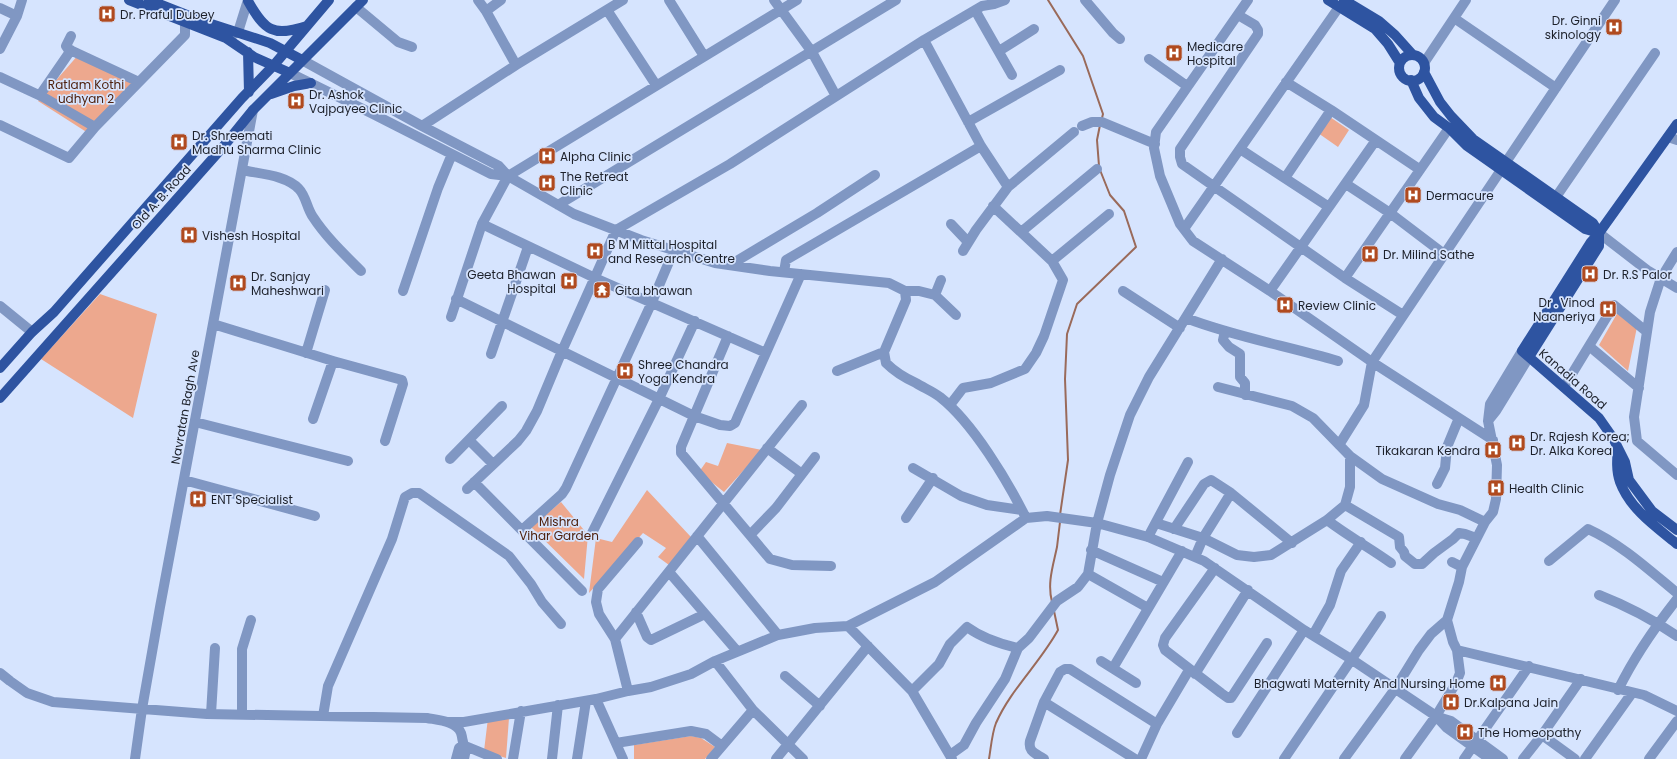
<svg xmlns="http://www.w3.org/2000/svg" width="1677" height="759" font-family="Poppins,sans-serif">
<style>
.green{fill:#eda88e}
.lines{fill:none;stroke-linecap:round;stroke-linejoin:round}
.stream{stroke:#9a6a5a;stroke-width:2}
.minor{stroke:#8097c3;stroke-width:10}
.major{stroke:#2e54a1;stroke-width:10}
.labels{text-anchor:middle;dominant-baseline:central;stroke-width:3.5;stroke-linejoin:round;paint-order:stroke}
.poi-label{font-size:12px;fill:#1d212b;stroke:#d6e4fe;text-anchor:start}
.park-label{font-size:12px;fill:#4f210e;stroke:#d6e4fe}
.street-label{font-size:12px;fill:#1d212b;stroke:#d6e4fe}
</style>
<rect width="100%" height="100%" fill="#d6e4fe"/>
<!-- green -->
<path class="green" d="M79,54l55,28 -46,51 -50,-32z
M1330,117l19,13 -11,17 -20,-14z
M100,294l57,20 -24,104 -92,-59z
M1618,312l19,15 -9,44 -29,-26z
M727,443l35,7 -38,42 -25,-20 7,-10 12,4z
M647,490l44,47 -22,28 -11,-8 8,-9 -23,-15 -54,60 7,-55 16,4z
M561,502l27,33 -4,44 -53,-52z
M488,718h21l-3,40 -22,-7z
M691,736l10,2 14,9 -10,12h-71v-14z"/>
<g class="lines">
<!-- stream -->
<path class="stream" d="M1048,0l35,56 20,58 -1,4
M1099,166l-2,-26 3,-15
M1060,515l8,-55 -3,-81 2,-45 10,-30 59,-57 -12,-36 -14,-16 -10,-25
M1052,602c-5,-19 1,-36 5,-55 1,-8 2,-17 3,-25
M989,759c2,-12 3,-26 7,-36 15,-34 44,-60 62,-93l-4,-19"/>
<!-- minor -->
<path class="minor" d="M478,0l8,11 30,54
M669,0l35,56
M774,0l38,52 24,44
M1085,0l28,33 7,6
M1248,0l-92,132 -2,16 6,28 20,48 13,17 77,50 102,71 121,78
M356,7l42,35 14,5
M0,8l17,8
M607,10l49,75
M975,10l37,65
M486,11l15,-11
M1238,15l17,10 3,5v4l-78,115v8l2,7 163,114 58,37
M1454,18l102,70
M71,36l-5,10 2,3 71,33
M230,36l8,-4 10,-32
M924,40l57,106 27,41
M0,49l17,-33 5,-16
M999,51l35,-22
M1149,59l38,27
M302,60l120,66 77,40 9,10 66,38 67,26 74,23 55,8 119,12 16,8h14l16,4 21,20
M1424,63l42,-63
M290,73l83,41 118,60 17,2
M0,77l43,20 52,30
M1286,82l45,28 88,59
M40,95l31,-45
M968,122l92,-52
M0,125l69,33 26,-31 90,-92v-13l7,-2
M422,126l94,-61 107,-65
M1082,126l10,-4h10l53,22
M1668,137l9,3
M1240,149l89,58
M1506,162l109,-162
M242,170c18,4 44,5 57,19 7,7 8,20 14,28 13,20 31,37 48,54
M1285,178l46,-68
M1346,184l44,29 54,41
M1556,197l99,-144
M558,205l338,-205
M993,206l59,55 57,-47
M482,224l113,54 171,75
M951,224l17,18
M1184,229l155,-222
M1021,232l76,-63
M1599,233l48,37 30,18
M963,251l13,-21 32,-43 66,-55
M1677,252l-16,26 -11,34 -16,105 3,24 40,34
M730,265l87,-52 58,-38
M784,272l2,-12 195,-114
M1345,278l104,-150
M403,291l35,-103 14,-34
M905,291l1,9 -22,52 2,11c8,8 19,15 30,20 8,5 16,8 24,14 33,26 67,83 86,121
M1123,291l57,37
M1270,291l106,-151
M935,295l6,-15
M456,299l238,117 26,9 10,1 5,-3 3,-7 63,-142
M0,306l32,26
M451,317l31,-93 26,-48 289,-176
M1186,318c49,19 102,28 152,43
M213,324l120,37 69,19 1,4 -18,57
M1225,331l-2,9 6,7 11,7v23l5,6v12
M728,336l-47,111v6l89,106 22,6 39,1
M1589,346l50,42
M306,353l19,-63
M491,354l37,-107
M837,371l47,-19
M1218,387l74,19 21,12 37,38 32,23 56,25 22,6 25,12
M1564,387l50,-82 33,27
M950,405l13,-17 28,-5 34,-14 11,-16 8,-17 19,-56 -11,-19
M313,419l20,-58
M1488,421l8,-10 33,-54
M195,422l153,39
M469,440l24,24
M1339,445l25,-40 8,-43 129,-192
M767,448l35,26
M450,459l52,-53
M913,468l48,28 26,9 35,5
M184,480l131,36
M474,482l108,109
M1437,484l8,-16 2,-21 12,-29
M467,489l51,-48 8,-10 11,-20 25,-60 54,-121 114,-66 194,-124 58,-34 12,-2 11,-4
M1345,505l54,32 1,10 4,5 1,4 10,8h7l12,-11 19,-14 6,-6 6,1 11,4
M906,518l27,-40
M1327,520c21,16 43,28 64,43
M1156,523l47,15 34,17 17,2 17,-2 56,-35 18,-15 5,-18v-31
M1174,529l30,-45 7,-4 20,13 61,50
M522,530l40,-36 4,-6 86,-186 22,-52
M592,533l67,-134 36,-78
M750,535l26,-27 39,-51
M697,536l81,99
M1148,537l40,-75
M1091,550l72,32
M1195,557l8,-19 28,-45
M1549,561l39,-32c33,15 61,41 89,64
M1452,562l10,5
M1215,568l-50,70 -2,7 2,5 56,43 7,5h3l36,-55
M669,572l68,79
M1088,574l60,34
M1599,595c28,11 53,24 78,41
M636,612l11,25 4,3 54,-26
M848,626l64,65 40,68
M1313,635l17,-30 11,-34 20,-29
M615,639l-16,-25 -3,-12 2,-13 40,-47
M1018,648l11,-10 28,-37 21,-14 10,-13 9,-51 13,-48 20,-60 19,-38 73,-118
M1457,650l187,45 33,16
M715,661l38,49 50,49
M1101,661l35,22
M1113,668l69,-117
M0,673l10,8 17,12 26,9 154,12 220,4c10,2 30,3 34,15 2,6 1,11 5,16l-2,10
M1195,674l53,-84
M785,676l35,30
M1618,690c16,-33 37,-63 59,-91
M628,691l-13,-52 187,-234
M912,691l27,-27 11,-20 17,-17c15,11 33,17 51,21l-13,31 -29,44 -12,22 -14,10
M596,699l27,60
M1044,702l91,57
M211,714l4,-66
M242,715v-66l9,-29
M323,716l5,-30 64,-147 13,-42 7,-4h7l90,63 22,28 11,18 19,22
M1438,717l13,4 52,38
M447,722h17l132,-23 32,-8 23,-4 40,-13 24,-13 63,-26 37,-7 33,-2 87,-44 91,-64 21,-2 50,7 51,14 56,24 100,69 47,29 85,57 11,12 43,31
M1237,733l67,-103
M1542,735l33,24
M616,743l75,-12 15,3 16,12
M463,745l34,14
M135,759l7,-50 18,-102 93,-497
M456,759l3,-11 4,-3
M513,759l8,-48
M552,759l6,-54
M577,759l9,-58
M711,759l42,-49
M776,759l92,-113
M1044,759c-9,-6 -16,-7 -14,-18l14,-39 16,-30 5,-3h5l87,55
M1141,759l16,-35 32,-54
M1284,759l97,-143
M1344,759l51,-70 24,-39 12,-16 16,-14
M1405,759l31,-43 20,-33 4,-10 -3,-23 -4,-8 -6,-22 12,-38 3,-15 23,-45 8,-10 3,-13 1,-34 -9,-44 2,-17 32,-53
M1464,759l65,-93
M1523,759l19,-24 39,-56
M1585,759l47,-66
M1649,759l28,-38"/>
<!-- major -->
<path class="major" d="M129,0l97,38 28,19 36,16
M149,0l53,21 68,22 32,17
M1328,0l47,29 13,15 12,19
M1344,0l35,21 16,14 18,20
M248,1c17,30 25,36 59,25
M248,52l1,40
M1399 68a13 13 0 1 1 26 0a13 13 0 1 1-26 0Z
M1424,72l16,30 11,14 22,23 120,84 6,10v13l-70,111
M1411,80l8,18 15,19 15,11 18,18 118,83 14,4
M271,94l23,-8 17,-3
M1677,124l-78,109 -8,9 -69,109 77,67 14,20 12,24 4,18 23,31 25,19
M0,368l32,-36 22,-20 188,-214 32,-33 55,-65
M0,398l223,-251 30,-37 110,-110
M1618,448c-1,11 -2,23 2,34 10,27 36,45 57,62"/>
</g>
<!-- icons -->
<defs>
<symbol id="hospital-square" viewBox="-11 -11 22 22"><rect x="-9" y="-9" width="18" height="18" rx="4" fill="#b04a1f" stroke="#d6e4fe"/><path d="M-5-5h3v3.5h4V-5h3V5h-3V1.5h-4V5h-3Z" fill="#fff"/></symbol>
<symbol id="temple-square" viewBox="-11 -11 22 22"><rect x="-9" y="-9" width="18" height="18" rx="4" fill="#b04a1f" stroke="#d6e4fe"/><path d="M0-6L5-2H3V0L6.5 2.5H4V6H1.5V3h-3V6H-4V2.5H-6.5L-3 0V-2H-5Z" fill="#fff"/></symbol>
</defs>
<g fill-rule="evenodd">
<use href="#hospital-square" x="97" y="4" width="20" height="20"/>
<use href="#hospital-square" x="1604" y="17" width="20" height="20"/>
<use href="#hospital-square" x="1164" y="43" width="20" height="20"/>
<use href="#hospital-square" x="286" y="91" width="20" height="20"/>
<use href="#hospital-square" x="169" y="132" width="20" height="20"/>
<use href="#hospital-square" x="537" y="146" width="20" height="20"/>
<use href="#hospital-square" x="537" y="173" width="20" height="20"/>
<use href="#hospital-square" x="1403" y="185" width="20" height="20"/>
<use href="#hospital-square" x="179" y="225" width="20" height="20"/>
<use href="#hospital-square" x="585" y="241" width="20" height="20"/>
<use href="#hospital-square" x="1360" y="244" width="20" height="20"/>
<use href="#hospital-square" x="1580" y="264" width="20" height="20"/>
<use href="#hospital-square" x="559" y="271" width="20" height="20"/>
<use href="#hospital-square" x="228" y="273" width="20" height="20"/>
<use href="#temple-square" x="592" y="280" width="20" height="20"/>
<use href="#hospital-square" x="1275" y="295" width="20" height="20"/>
<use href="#hospital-square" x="1598" y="299" width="20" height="20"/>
<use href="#hospital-square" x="615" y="361" width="20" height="20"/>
<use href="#hospital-square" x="1507" y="433" width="20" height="20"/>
<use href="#hospital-square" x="1483" y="440" width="20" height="20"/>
<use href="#hospital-square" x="1486" y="478" width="20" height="20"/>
<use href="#hospital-square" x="188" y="489" width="20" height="20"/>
<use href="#hospital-square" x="1488" y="673" width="20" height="20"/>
<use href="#hospital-square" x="1441" y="692" width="20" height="20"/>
<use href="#hospital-square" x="1455" y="722" width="20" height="20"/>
</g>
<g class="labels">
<!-- poi labels -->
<g class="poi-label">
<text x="120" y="14">Dr. Praful Dubey</text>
<text x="1601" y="20" text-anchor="end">Dr. Ginni<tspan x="1601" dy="14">skinology</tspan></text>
<text x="1187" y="46">Medicare<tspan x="1187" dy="14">Hospital</tspan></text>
<text x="309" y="94">Dr. Ashok<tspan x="309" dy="14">Vajpayee Clinic</tspan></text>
<text x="192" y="135">Dr. Shreemati<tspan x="192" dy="14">Madhu Sharma Clinic</tspan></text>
<text x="560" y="156">Alpha Clinic</text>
<text x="560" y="176">The Retreat<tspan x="560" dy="14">Clinic</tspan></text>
<text x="1426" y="195">Dermacure</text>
<text x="202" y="235">Vishesh Hospital</text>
<text x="608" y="244">B M Mittal Hospital<tspan x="608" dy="14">and Research Centre</tspan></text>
<text x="1383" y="254">Dr. Milind Sathe</text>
<text x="556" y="274" text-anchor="end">Geeta Bhawan<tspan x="556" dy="14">Hospital</tspan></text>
<text x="1603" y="274">Dr. R.S Palor</text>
<text x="251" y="276">Dr. Sanjay<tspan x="251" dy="14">Maheshwari</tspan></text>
<text x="615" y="290">Gita bhawan</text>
<text x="1595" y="302" text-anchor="end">Dr . Vinod<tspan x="1595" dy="14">Naaneriya</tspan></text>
<text x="1298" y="305">Review Clinic</text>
<text x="638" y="364">Shree Chandra<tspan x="638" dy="14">Yoga Kendra</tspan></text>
<text x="1530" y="436">Dr. Rajesh Korea;<tspan x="1530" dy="14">Dr. Alka Korea</tspan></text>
<text x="1480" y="450" text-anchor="end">Tikakaran Kendra</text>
<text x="1509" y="488">Health Clinic</text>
<text x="211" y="499">ENT Specialist</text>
<text x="1485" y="683" text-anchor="end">Bhagwati Maternity And Nursing Home</text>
<text x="1464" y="702">Dr.Kalpana Jain</text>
<text x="1478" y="732">The Homeopathy</text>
</g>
<!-- park labels -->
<g class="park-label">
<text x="86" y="84">Ratlam Kothi<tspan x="86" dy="14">udhyan 2</tspan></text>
<text x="559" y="521">Mishra<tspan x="559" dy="14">Vihar Garden</tspan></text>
</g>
<!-- street labels -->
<g class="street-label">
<text transform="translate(161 197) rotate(-48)">Old A. B. Road</text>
<text transform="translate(1573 379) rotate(41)">Kanadia Road</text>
<text transform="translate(185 407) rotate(-80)">Navratan Bagh Ave</text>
</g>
</g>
</svg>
